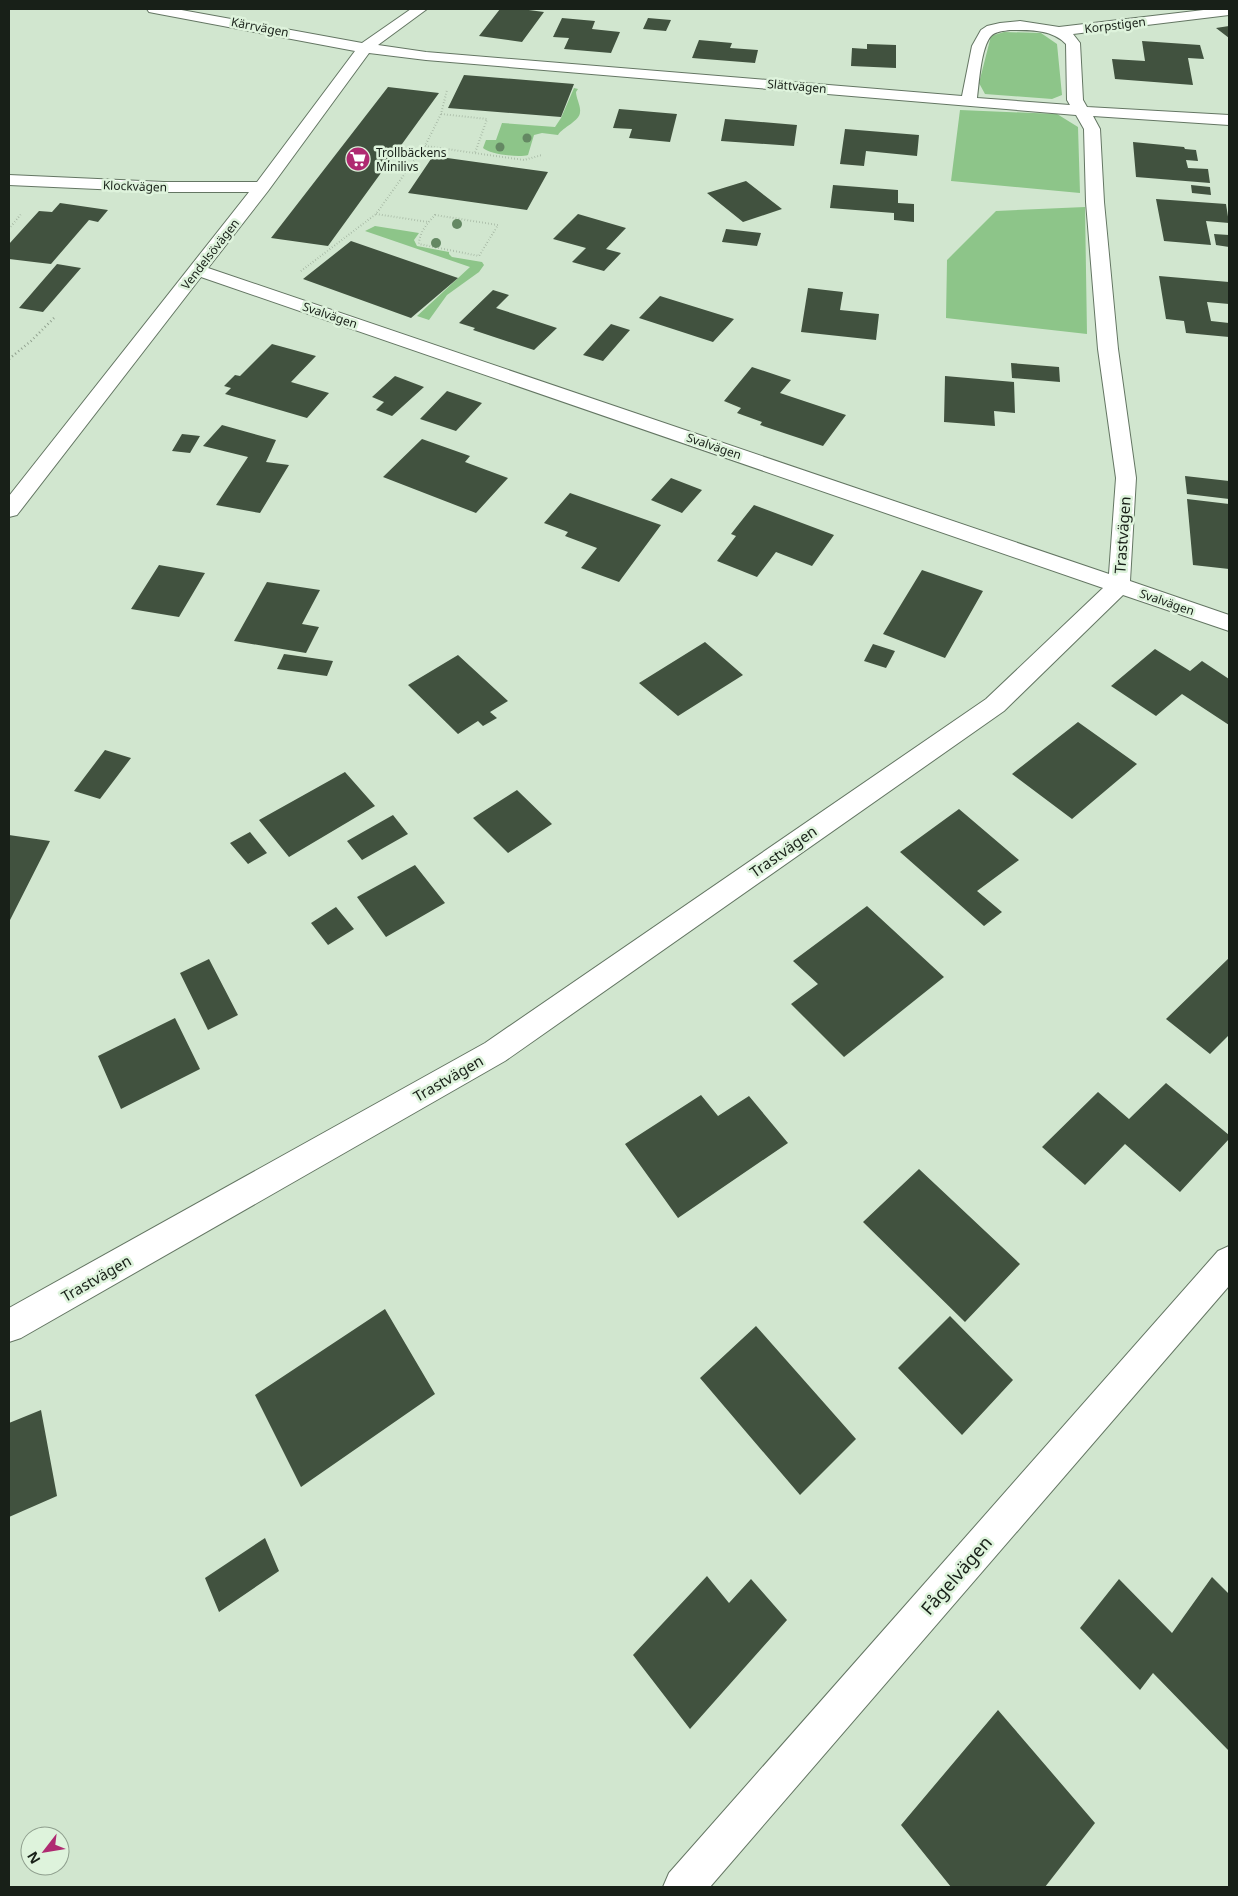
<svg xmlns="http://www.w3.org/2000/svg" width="1238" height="1896" font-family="'Noto Sans',sans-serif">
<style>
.green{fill:#8dc589}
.building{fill:#41523f}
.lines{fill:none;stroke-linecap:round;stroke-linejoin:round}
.street-casing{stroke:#647663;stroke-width:2}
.path-far1{stroke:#91a18f;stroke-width:2;stroke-dasharray:0.5 2.5;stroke-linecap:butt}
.path{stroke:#91a18f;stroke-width:2.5;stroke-dasharray:1 3;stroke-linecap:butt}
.street{fill:#fff;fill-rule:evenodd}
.tree{fill:#648863}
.labels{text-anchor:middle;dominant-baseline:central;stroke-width:5;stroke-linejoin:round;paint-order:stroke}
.far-street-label{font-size:12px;fill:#182018;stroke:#def3dc}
.far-poi-label{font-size:12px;fill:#182018;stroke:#def3dc;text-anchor:start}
.street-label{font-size:15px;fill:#182018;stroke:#def3dc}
.near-street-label{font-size:18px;fill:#182018;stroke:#def3dc}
</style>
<rect width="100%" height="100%" fill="#d1e6cf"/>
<!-- green -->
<path class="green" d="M1004,32l37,1 16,11 5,51 -10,4 -67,-5 -6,-11 12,-47z
M574,88l4,1 -2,3c0,6 5,14 4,20 0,9 -17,15 -22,23l-16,-2 -8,2 -6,20c-9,3 -39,-1 -45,-7l3,-8h10l6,-17 53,4 6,-9z
M960,110l97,4 21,13 2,66 -129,-12z
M1085,207l2,127 -141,-16 1,-58 49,-49z
M375,226l44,7 -5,7 3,6 32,6v2l3,3 30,5 2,3 -5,7 -32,23 -18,25 -12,-4 53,-49 -105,-36z"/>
<!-- building -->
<path class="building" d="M500,9h21l23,3 -22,30 -43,-6z
M562,18l33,3 -3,8 28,3 -9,21 -47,-4 5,-11 -16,-1z
M648,18l23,2 -5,11 -23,-2z
M1229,26v12l-13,-10z
M699,40l33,3 -2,5 28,2 -3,13 -63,-5z
M1142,41l58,4 4,14 -16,-1 5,27 -78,-6 -3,-20 33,2z
M867,44l29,1v23l-45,-2 1,-18 15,1z
M464,75l110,9 -13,33 -113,-9z
M388,87l51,6 -111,153 -57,-8z
M619,109l58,5 -7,28 -41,-4 3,-9 -19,-1z
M725,119l72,6 -3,21 -73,-5z
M845,129l74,6 -2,21 -51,-5 -2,15 -24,-2z
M1133,142l51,5 1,2 11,1 2,11 -12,-1 2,8 20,1 2,14 -74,-6z
M433,156l115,16 -21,38 -119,-17z
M746,181l36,28 -39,13 -36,-29z
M833,185l65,5v13l16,1v18l-20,-2v-7l-64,-5z
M1191,185l19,2 1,8 -19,-2z
M1156,199l70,5 3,19 -23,-2 5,24 -47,-4z
M60,203l48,7 -10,12 -9,-2 -38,44 -42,-5v-15l30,-33 13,1z
M578,214l48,14 -20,21 15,4 -17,18 -32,-9 14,-14 -33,-9z
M726,229l35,4 -4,13 -35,-4z
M1214,234l15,1v12l-13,-2z
M351,241l107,37 -47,40 -108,-39z
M57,264l24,4 -38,44 -24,-4z
M1159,276l70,6v22l-22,-2 4,19 18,2v14l-43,-4 -2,-12 -18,-2z
M808,288l35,4 -3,18 39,4 -3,26 -75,-8z
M493,290l16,5 -13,13 61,20 -23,22 -61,-20 2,-2 -16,-5z
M660,296l74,23 -21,23 -74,-24z
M611,324l19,6 -27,31 -20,-6z
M272,344l44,12 -25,26 38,11 -22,25 -82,-24 6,-6 -7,-2 11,-11 5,1z
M1011,363l48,4 1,15 -48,-4z
M752,367l39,13 -11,13 66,22 -23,31 -63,-21 2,-3 -25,-9 4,-5 -17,-7z
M395,376l29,11 -32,29 -16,-6 8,-8 -12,-5z
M945,376l69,6 1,31 -21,-2 1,15 -51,-4z
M447,391l35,12 -26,28 -36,-12z
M222,425l54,15 -10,22 23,3 -29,48 -44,-8 32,-48 -45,-11z
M182,434l18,2 -10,17 -18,-2z
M422,439l48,17 -5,6 43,16 -32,35 -93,-36z
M1185,476l44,5v18l-42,-5z
M671,478l31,12 -20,23 -31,-13z
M570,493l91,32 -42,57 -38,-14 16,-20 -32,-12 3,-4 -24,-9z
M1187,499l42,5v65l-36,-4z
M754,505l80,30 -22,31 -36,-14 -19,25 -40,-16 19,-25 -5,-2z
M159,565l46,8 -26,44 -48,-8z
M922,570l61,21 -38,67 -62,-24z
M267,582l53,8 -18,34 17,3 -13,26 -72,-12z
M705,642l38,33 -65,41 -39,-33z
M873,644l22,7 -9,17 -22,-7z
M1155,649l35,22 12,-10 27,18v46l-47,-31 -26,22 -45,-30z
M284,654l49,7 -6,15 -50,-7z
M458,655l50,46 -18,11 7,6 -14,8 -5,-5 -20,13 -50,-49z
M1078,722l59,42 -65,55 -60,-45z
M105,750l26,8 -31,41 -26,-8z
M345,772l30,34 -86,51 -30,-37z
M517,790l35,34 -44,29 -35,-35z
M959,809l60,51 -42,31 25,21 -18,14 -84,-74z
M393,815l15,19 -46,26 -15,-19z
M250,832l17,21 -19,11 -18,-21z
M9,835l41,6 -41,81z
M415,865l30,38 -59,34 -29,-40z
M867,906l77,71 -100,80 -53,-53 27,-20 -25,-23z
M336,907l18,22 -26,16 -17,-22z
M1229,958v77l-19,19 -44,-35z
M209,959l29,56 -30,15 -28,-57z
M175,1018l25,51 -79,40 -23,-53z
M1166,1083l63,52v4l-49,53 -55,-48 -40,41 -43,-38 56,-55 31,27z
M701,1095l17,21 31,-20 39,47 -110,75 -53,-74z
M919,1169l101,95 -55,58 -102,-100z
M385,1309l50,85 -134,93 -46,-92z
M950,1316l63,64 -51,55 -64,-67z
M756,1326l100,113 -56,56 -100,-117z
M41,1410l16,86 -48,21v-94z
M265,1538l14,33 -60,41 -14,-34z
M707,1576l22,27 22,-24 36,41 -97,109 -57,-74z
M1212,1577l17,17v157l-76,-78 -13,17 -60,-62 39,-49 53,54z
M998,1710l97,113 -50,64h-94l-50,-62z"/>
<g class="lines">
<defs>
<path id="street" d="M147,9h29l186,34 49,-34h16l-49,36 48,7 536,44 10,-50 9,-16 6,-4 13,-3 20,-2 39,6 153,-18h17v6l-156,19 7,9 3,57 4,7 142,8v10l-136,-9 7,13 4,73 14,147 18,129 -6,103 99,34v16l-106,-36 -119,116 -499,350 -484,277 -12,4v-34l476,-265 501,-344 117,-111 -902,-311 -184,238 -8,2v-21l240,-304h-85l-155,-7v-10l155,7h93l98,-131 -201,-38 -5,-1zM1010,30c19,0 42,-1 56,14l1,56 3,5 -93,-7c2,-15 4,-51 14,-62 5,-5 13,-5 19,-6zM369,53l57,7 650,55 8,14 2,73 12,147 18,129 -7,96 -901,-306 60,-77z
M1229,1246v40l-519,601h-47l6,-14 549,-622z"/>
</defs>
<!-- street casing -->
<use href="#street" class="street-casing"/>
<!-- path-far1 -->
<path class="path-far1" d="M441,114l46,5 -12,34
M425,146l99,14 18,-5
M376,214l52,8
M435,215l63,10 -19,31 -60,-12c0,-11 9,-22 16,-29z
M9,229l12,-15
M301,271l75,-57 50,-70 15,-30 6,-24"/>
<!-- path -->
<path class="path" d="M9,359l22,-18 23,-23"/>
<!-- street -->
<use href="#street" class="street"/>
</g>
<!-- trees -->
<g class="tree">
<circle cx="527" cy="138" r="4.5"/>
<circle cx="500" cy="147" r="4.5"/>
<circle cx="457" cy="224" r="5"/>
<circle cx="436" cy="243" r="5"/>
</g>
<!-- icons -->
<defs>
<symbol id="supermarket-disc" viewBox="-11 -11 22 22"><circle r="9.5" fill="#af2a71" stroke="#def3dc"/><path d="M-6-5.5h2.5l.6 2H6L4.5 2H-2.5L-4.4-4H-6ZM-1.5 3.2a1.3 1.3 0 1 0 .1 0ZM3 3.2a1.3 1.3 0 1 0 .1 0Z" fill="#fff"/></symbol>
</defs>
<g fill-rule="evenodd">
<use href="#supermarket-disc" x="344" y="145" width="28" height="28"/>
</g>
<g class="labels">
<!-- far-street labels -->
<g class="far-street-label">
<text transform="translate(1115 25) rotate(-7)">Korpstigen</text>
<text transform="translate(260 27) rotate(11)">Kärrvägen</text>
<text transform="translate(797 86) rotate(5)">Slättvägen</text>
<text transform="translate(135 186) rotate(2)">Klockvägen</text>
<text transform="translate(210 254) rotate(-52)">Vendelsövägen</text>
<text transform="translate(330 315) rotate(19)">Svalvägen</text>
<text transform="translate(714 446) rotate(19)">Svalvägen</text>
<text transform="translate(1167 602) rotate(19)">Svalvägen</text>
</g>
<!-- far-poi labels -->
<g class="far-poi-label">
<text x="376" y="152">Trollbäckens<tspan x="376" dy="14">Minilivs</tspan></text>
</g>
<!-- street labels -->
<g class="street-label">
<text transform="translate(1122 535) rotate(-86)">Trastvägen</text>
<text transform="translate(783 851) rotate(-35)">Trastvägen</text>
<text transform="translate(448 1078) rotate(-30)">Trastvägen</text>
<text transform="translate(96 1278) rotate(-30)">Trastvägen</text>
</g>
<!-- near-street labels -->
<g class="near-street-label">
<text transform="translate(956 1575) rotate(-49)">Fågelvägen</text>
</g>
</g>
<!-- border -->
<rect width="1238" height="1896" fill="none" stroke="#182018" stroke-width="20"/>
<!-- north arrow -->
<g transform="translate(45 1851) rotate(239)"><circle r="24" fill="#def3dc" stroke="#8f9f8e"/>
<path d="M0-4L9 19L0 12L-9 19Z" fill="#af2a71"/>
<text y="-8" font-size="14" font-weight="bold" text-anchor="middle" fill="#182018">N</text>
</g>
</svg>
